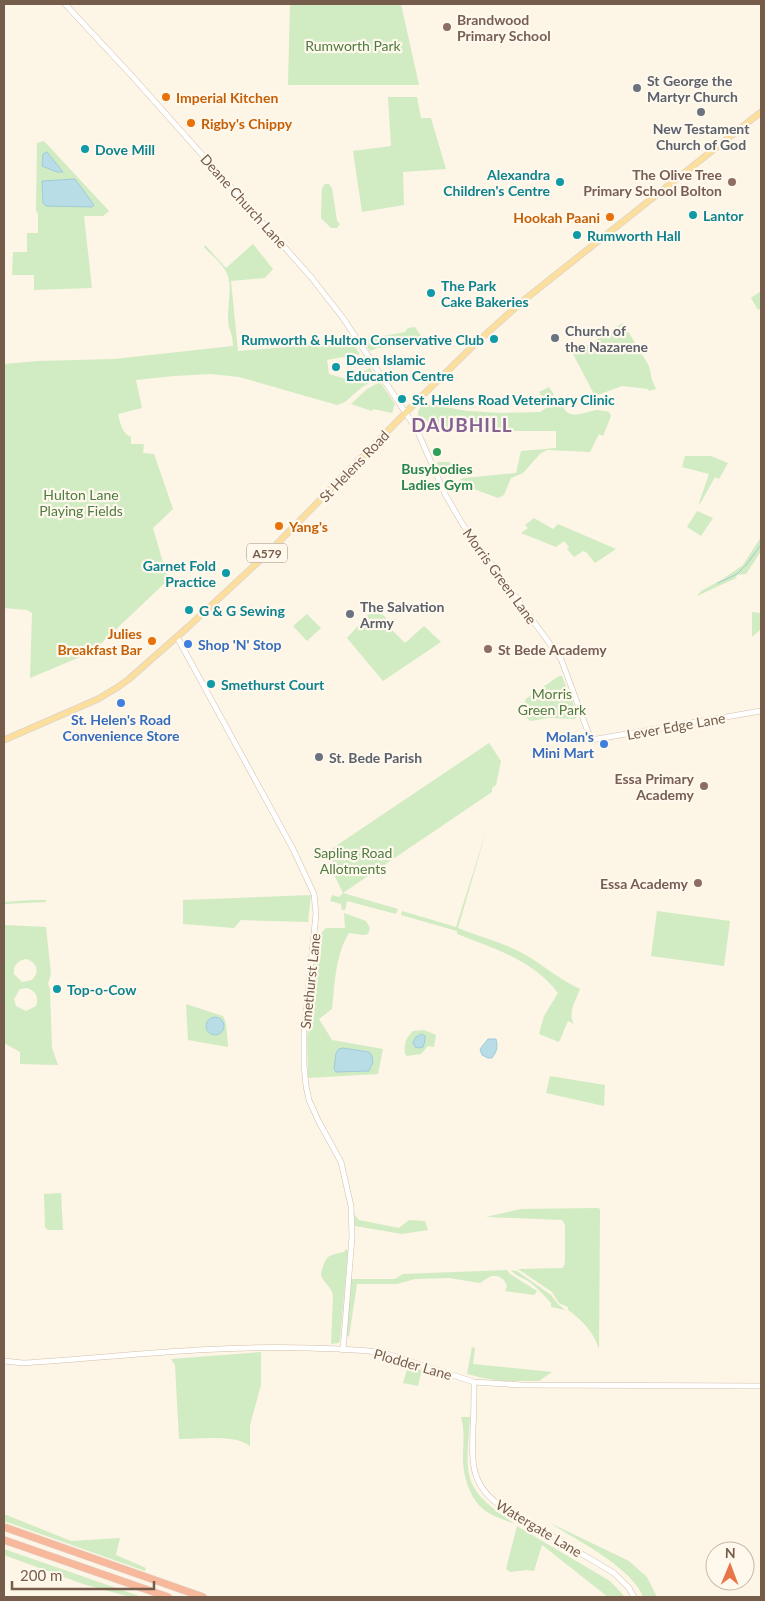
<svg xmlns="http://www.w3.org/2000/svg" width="765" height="1601" font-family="Lato,sans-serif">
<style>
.green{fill:#d1ebc3;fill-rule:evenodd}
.water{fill:#b9dde7;stroke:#9fccd9}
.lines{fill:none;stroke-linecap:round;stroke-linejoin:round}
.stream{stroke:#9fccd9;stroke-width:1}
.secondary-casing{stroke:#d4bfab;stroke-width:6}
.primary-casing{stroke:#dbd5d0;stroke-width:7}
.highway-casing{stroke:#dbd5d0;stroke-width:8}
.secondary{stroke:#fff;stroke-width:5}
.primary{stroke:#fcde9d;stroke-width:5.5}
.highway{stroke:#f8b89b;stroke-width:7}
.education-dot{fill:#8d6e63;stroke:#fff8ec;stroke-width:2}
.worship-dot{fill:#6b7280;stroke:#fff8ec;stroke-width:2}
.food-dot{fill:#e8710a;stroke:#fff8ec;stroke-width:2}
.culture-dot{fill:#0f9aa8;stroke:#fff8ec;stroke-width:2}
.leisure-dot{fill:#2e9e5b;stroke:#fff8ec;stroke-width:2}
.shop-dot{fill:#3f7fe0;stroke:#fff8ec;stroke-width:2}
.labels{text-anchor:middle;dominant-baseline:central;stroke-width:4.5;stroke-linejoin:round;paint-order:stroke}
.shield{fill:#fff8ec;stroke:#9f8b7b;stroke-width:1}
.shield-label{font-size:12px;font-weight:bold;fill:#765c4a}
.education-label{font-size:14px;font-weight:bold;fill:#785e54;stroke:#fff8ec;text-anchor:end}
.park-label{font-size:14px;fill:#4f7c42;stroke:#fff8ec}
.worship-label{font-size:14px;font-weight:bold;fill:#5b616d;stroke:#fff8ec;text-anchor:start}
.food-label{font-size:14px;font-weight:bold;fill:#c56008;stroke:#fff8ec;text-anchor:start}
.culture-label{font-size:14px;font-weight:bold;fill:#0d838f;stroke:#fff8ec;text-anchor:start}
.street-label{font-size:14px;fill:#765c4a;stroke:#fff8ec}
.leisure-label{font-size:14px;font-weight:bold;fill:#27864d;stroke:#fff8ec}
.shop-label{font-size:14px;font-weight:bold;fill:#366cbe;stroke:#fff8ec;text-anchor:start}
.district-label{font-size:19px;font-weight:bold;letter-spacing:1px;fill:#856193;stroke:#fff8ec}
</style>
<rect width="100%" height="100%" fill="#fdf5e5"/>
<!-- green -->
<path class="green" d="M290,4h111l18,81h-131z
M388,97h29l4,21h10l15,51 -43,3 1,33 -42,7 -9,-61 38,-5z
M44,141l65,70 -6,5h-19l8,72 -58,2v-15h-22l1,-23h14v-19h11v-19l-2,-3 1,-68z
M325,184h4l3,4 5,33 3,3 -3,4h-6l-10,-10 1,-30z
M253,244l20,25 -8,9 -34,3 7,70 86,-7 -1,-8 26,1 11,17 -33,6 2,14 27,8 -2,-5 16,-9 7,11 -15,8 -17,15 -8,3 -98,-28 -28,-3 -37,2 -38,4 6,28 -24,6c2,8 4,20 13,23v7h13l-1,9 11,1 19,55 -20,19 15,52 -76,72 -62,26 2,-65 -5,-3 -23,-2v-244l34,-3 76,-2 119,-13c0,-8 -2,-12 -4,-19 -4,-17 6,-42 -4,-57 -5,-9 -15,-16 -21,-23l1,-2 21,23z
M761,291v17l-3,2 -7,-12z
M623,323l26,43 3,14 4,9 -7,2 -1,-2 -26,-3 -27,10 -22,-42z
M415,327l10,15 -47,6 -8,3 -8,-11 43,-8 3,-4z
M380,382l15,22 -3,9 -19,-4 -1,2 -21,-7 16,-15z
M549,387l5,8 -10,6 -5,-9z
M423,403l44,8 35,2 38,-1 6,-4 17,-2c5,15 22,6 33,4 4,0 9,1 13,2l2,4 -8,20 -4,-2 -9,18 -43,-2 -7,4 -17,19 -12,5 -7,17 -6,3 -32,-12 -6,-7 4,-1 52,-5 5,-22 35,-3v-17h-112l-23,-3c-4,-10 -5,-17 2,-25z
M685,456h26l17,7 -9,16 -4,-2 -15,27 -1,-1 10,-29 -27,-7z
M438,462h12l4,11 -12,2 -5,-12z
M697,511l16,7 -12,18 -14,-9z
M534,518l19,11 5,-5 58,25 -21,14 -9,-11 -3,-1 -9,6 -7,-8 2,-2 -5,-6 -8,6 -35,-14 7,-5 -3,-3z
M761,537v14l-15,23 -9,1 -1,3 -39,18 4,-5 22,-12 20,-14z
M375,607l17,17 -3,3 16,16 19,-17 17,16 -58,39 -36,-43z
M752,612l9,1v16l-9,8z
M307,614l14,14 -14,13 -14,-15z
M559,676h3l16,40 -3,3 -26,-1 -19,3 -3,-3 -2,-18 2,-2z
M489,743l12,18 -5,24 -4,3v4l-149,101 55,16 -2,5 -49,-13 -2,9h-3l-1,-6 -11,-3 2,-6 7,2 4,-4 -19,-39z
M488,825l-30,103c22,9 45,14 66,26 19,11 36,26 56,35 -4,11 -13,24 -6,35l-6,-3 -9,21 -20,-8 5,-18 14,-23c-25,-33 -65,-45 -101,-59v-3l-56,-16 1,-4 54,16z
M311,895l-3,27 -67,-2 -7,8 -51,-4v-24z
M32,900h14v2l-42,2v-2z
M657,911l73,10 -6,45 -73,-10z
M344,913l22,8 4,7 -2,6 -5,1 -14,-2c-14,23 -14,50 -17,76l-13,10 13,21 51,9 -5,25 -70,4 -1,-39 10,-102 9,-9h19z
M4,925l42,2 5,47 -3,10 2,5 2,59 6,17 -38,-1v-12l-16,-9zM27,959c10,4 13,13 5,21l-10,2 -8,-8c-1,-9 4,-14 13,-15zM27,988c9,3 12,9 9,18l-10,5 -10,-5 -2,-7 6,-10z
M186,1004l37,12 3,7 2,24 -40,-7z
M424,1030l12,5 -2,12 -6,-1 -7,8 -14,2 -2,-2c-1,-11 1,-16 8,-23z
M550,1076l55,9 -1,21 -58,-13z
M61,1193l2,37h-15l-3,-3 -1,-33z
M598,1208l2,1 -1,140c-6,-18 -16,-28 -31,-39v-3l-9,-4 -7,-11 -34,-23 45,-1 2,-6v-37l-3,-5 -76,-3 35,-8z
M354,1214l5,6 40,8 10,-8 16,1 3,9 -26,4 -47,-8z
M346,1249l2,2 -8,89 -1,3 -8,1 2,-48c-1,-8 -6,-10 -10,-17 -3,-4 -2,-7 0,-12 4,-13 8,-12 21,-15z
M507,1270l3,4 27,17 -3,4 -29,-4 2,-5 -3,-6 -6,-4h-7l-11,7 -31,-5 -34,1 -18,5h-40l-8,53 -3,-2 5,-56h44l8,-5z
M511,1270l6,1 34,24 7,9 7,6 -14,-3v-4c-6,-7 -13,-14 -20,-20 -7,-5 -16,-7 -20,-13z
M472,1347l3,1 -2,16 79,8 -13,9h-37l-19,-3 -16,-4z
M261,1352v33l-11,40v21c-15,-12 -51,-7 -71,-7l-4,-74 -4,-6z
M408,1366l14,4 -4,16 -15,-3z
M461,1417h9c-4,61 -10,70 45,107 -11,-4 -23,-8 -32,-15 -13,-11 -20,-33 -20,-50 0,-15 2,-28 -2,-42z
M4,1514l67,27 49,-3 -4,17 30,13 -1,3 -141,-50z
M550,1523l79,38 18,16 10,20h-14c-10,-29 -67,-57 -93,-74z
M517,1526l93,55 15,16h-17l-66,-52 -8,26 -7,-1 -17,2 -4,-3z
M4,1549l138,48h-12l-47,-13 -79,-29z"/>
<!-- water -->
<path class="water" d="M47,152l16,20h-6l-15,-6 1,-12z
M75,179l19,26 -2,2 -46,-1 -3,-3 -1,-22z
M206 1026a9 9 0 1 1 18 0a9 9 0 1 1-18 0Z
M422,1034l3,2v5l-2,6 -4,1 -4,-1 -2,-5 3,-5z
M488,1039h8c2,8 1,12 -4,19h-4l-6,-3 -2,-6z
M343,1048l26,4 3,4 1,6 -4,9 -33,1 -2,-3 2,-16 3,-4z"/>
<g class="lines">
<!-- stream -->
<path class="stream" d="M718,583l19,-9 9,-9 15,-20"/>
<defs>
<path id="secondary" d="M65,4l67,72 179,201 32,41 74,112 28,64 18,31 98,134 30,81 170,-29
M177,637l116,212 21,45 2,20 -12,118v33l2,21 3,14 10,22 22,40 10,44 1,31 -9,113
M4,1361l19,2c95,-6 190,-18 285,-15 25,1 51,1 76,5l90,29 48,3 239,1
M474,1382c0,16 0,31 -1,47 -1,33 -3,56 28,77l113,67 15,15 5,9"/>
<path id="primary" d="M4,740l94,-41 20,-12 11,-8 59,-52 81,-75 156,-159 51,-50 48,-43 237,-188"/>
<path id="highway" d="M4,1527l199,70
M4,1540l164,57"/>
</defs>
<!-- secondary casing -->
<use href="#secondary" class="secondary-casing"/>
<!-- primary casing -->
<use href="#primary" class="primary-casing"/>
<!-- highway casing -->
<use href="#highway" class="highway-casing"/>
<!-- secondary -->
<use href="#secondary" class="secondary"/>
<!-- primary -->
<use href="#primary" class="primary"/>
<!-- highway -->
<use href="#highway" class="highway"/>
</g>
<!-- markers -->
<g class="education-dot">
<circle cx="447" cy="27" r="5"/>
<circle cx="732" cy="182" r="5"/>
<circle cx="488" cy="649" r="5"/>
<circle cx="704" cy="786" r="5"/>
<circle cx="698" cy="883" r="5"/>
</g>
<g class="worship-dot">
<circle cx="637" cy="88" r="5"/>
<circle cx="701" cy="112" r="5"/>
<circle cx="555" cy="338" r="5"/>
<circle cx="350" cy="614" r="5"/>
<circle cx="319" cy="757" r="5"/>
</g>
<g class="food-dot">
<circle cx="166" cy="97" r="5"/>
<circle cx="191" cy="123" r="5"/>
<circle cx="610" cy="217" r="5"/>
<circle cx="279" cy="526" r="5"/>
<circle cx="152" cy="641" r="5"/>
</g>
<g class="culture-dot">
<circle cx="85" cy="149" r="5"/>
<circle cx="560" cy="182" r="5"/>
<circle cx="693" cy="215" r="5"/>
<circle cx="577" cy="235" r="5"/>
<circle cx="431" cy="293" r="5"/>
<circle cx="494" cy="339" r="5"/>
<circle cx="336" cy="367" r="5"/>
<circle cx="402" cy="399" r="5"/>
<circle cx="226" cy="573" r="5"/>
<circle cx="189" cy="610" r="5"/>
<circle cx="211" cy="684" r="5"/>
<circle cx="57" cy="989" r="5"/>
</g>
<circle class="leisure-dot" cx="437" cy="452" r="5"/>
<g class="shop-dot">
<circle cx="188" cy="644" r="5"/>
<circle cx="121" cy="703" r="5"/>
<circle cx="604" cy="744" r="5"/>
</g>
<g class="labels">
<!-- shield labels -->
<rect class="shield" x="247" y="543.5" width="40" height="19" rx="4"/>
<g class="shield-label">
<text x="267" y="553">A579</text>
</g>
<!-- education labels -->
<g class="education-label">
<text x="457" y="19" text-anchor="start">Brandwood<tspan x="457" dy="16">Primary School</tspan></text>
<text x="722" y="174">The Olive Tree<tspan x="722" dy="16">Primary School Bolton</tspan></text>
<text x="498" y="649" text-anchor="start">St Bede Academy</text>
<text x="694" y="778">Essa Primary<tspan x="694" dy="16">Academy</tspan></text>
<text x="688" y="883">Essa Academy</text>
</g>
<!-- park labels -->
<g class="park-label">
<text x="353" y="45">Rumworth Park</text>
<text x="81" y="494">Hulton Lane<tspan x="81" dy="16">Playing Fields</tspan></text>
<text x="552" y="693">Morris<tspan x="552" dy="16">Green Park</tspan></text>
<text x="353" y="852">Sapling Road<tspan x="353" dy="16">Allotments</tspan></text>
</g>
<!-- worship labels -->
<g class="worship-label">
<text x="647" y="80">St George the<tspan x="647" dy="16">Martyr Church</tspan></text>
<text x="701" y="128" text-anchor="middle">New Testament<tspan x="701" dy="16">Church of God</tspan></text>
<text x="565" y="330">Church of<tspan x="565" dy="16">the Nazarene</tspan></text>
<text x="360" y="606">The Salvation<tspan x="360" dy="16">Army</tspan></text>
<text x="329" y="757">St. Bede Parish</text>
</g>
<!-- food labels -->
<g class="food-label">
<text x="176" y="97">Imperial Kitchen</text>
<text x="201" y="123">Rigby's Chippy</text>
<text x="600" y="217" text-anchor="end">Hookah Paani</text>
<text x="289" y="526">Yang's</text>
<text x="142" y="633" text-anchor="end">Julies<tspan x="142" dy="16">Breakfast Bar</tspan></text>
</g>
<!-- culture labels -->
<g class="culture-label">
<text x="95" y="149">Dove Mill</text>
<text x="550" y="174" text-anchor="end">Alexandra<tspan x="550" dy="16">Children's Centre</tspan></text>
<text x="703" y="215">Lantor</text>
<text x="587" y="235">Rumworth Hall</text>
<text x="441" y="285">The Park<tspan x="441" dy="16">Cake Bakeries</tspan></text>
<text x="484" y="339" text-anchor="end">Rumworth &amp; Hulton Conservative Club</text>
<text x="346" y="359">Deen Islamic<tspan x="346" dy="16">Education Centre</tspan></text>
<text x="412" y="399">St. Helens Road Veterinary Clinic</text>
<text x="216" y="565" text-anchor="end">Garnet Fold<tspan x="216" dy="16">Practice</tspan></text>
<text x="199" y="610">G &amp; G Sewing</text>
<text x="221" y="684">Smethurst Court</text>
<text x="67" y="989">Top-o-Cow</text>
</g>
<!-- street labels -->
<g class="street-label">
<text transform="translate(244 201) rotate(48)">Deane Church Lane</text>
<text transform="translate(354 466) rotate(-46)">St Helens Road</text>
<text transform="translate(500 576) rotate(54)">Morris Green Lane</text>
<text transform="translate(676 726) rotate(-10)">Lever Edge Lane</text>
<text transform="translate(310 981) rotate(-84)">Smethurst Lane</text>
<text transform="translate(413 1364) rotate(16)">Plodder Lane</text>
<text transform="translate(539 1528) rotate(31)">Watergate Lane</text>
</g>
<!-- leisure labels -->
<g class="leisure-label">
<text x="437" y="468">Busybodies<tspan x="437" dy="16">Ladies Gym</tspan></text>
</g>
<!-- shop labels -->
<g class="shop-label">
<text x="198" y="644">Shop 'N' Stop</text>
<text x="121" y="719" text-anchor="middle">St. Helen's Road<tspan x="121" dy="16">Convenience Store</tspan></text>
<text x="594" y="736" text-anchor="end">Molan's<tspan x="594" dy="16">Mini Mart</tspan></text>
</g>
<!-- district labels -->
<g class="district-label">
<text x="462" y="424">DAUBHILL</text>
</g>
</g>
<!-- border -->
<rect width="765" height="1601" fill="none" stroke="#765c4a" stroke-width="10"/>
<!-- north arrow -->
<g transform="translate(730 1566) rotate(1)"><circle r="24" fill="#fff8ec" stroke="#c8baab"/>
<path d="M0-4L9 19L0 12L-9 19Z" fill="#e87548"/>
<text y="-8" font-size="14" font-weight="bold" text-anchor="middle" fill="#765c4a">N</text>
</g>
<!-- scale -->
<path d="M12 1581v8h142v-8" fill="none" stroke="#765c4a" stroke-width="2.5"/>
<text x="20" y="1581" font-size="15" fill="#765c4a" stroke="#fff8ec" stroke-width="4" paint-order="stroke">200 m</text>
</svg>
